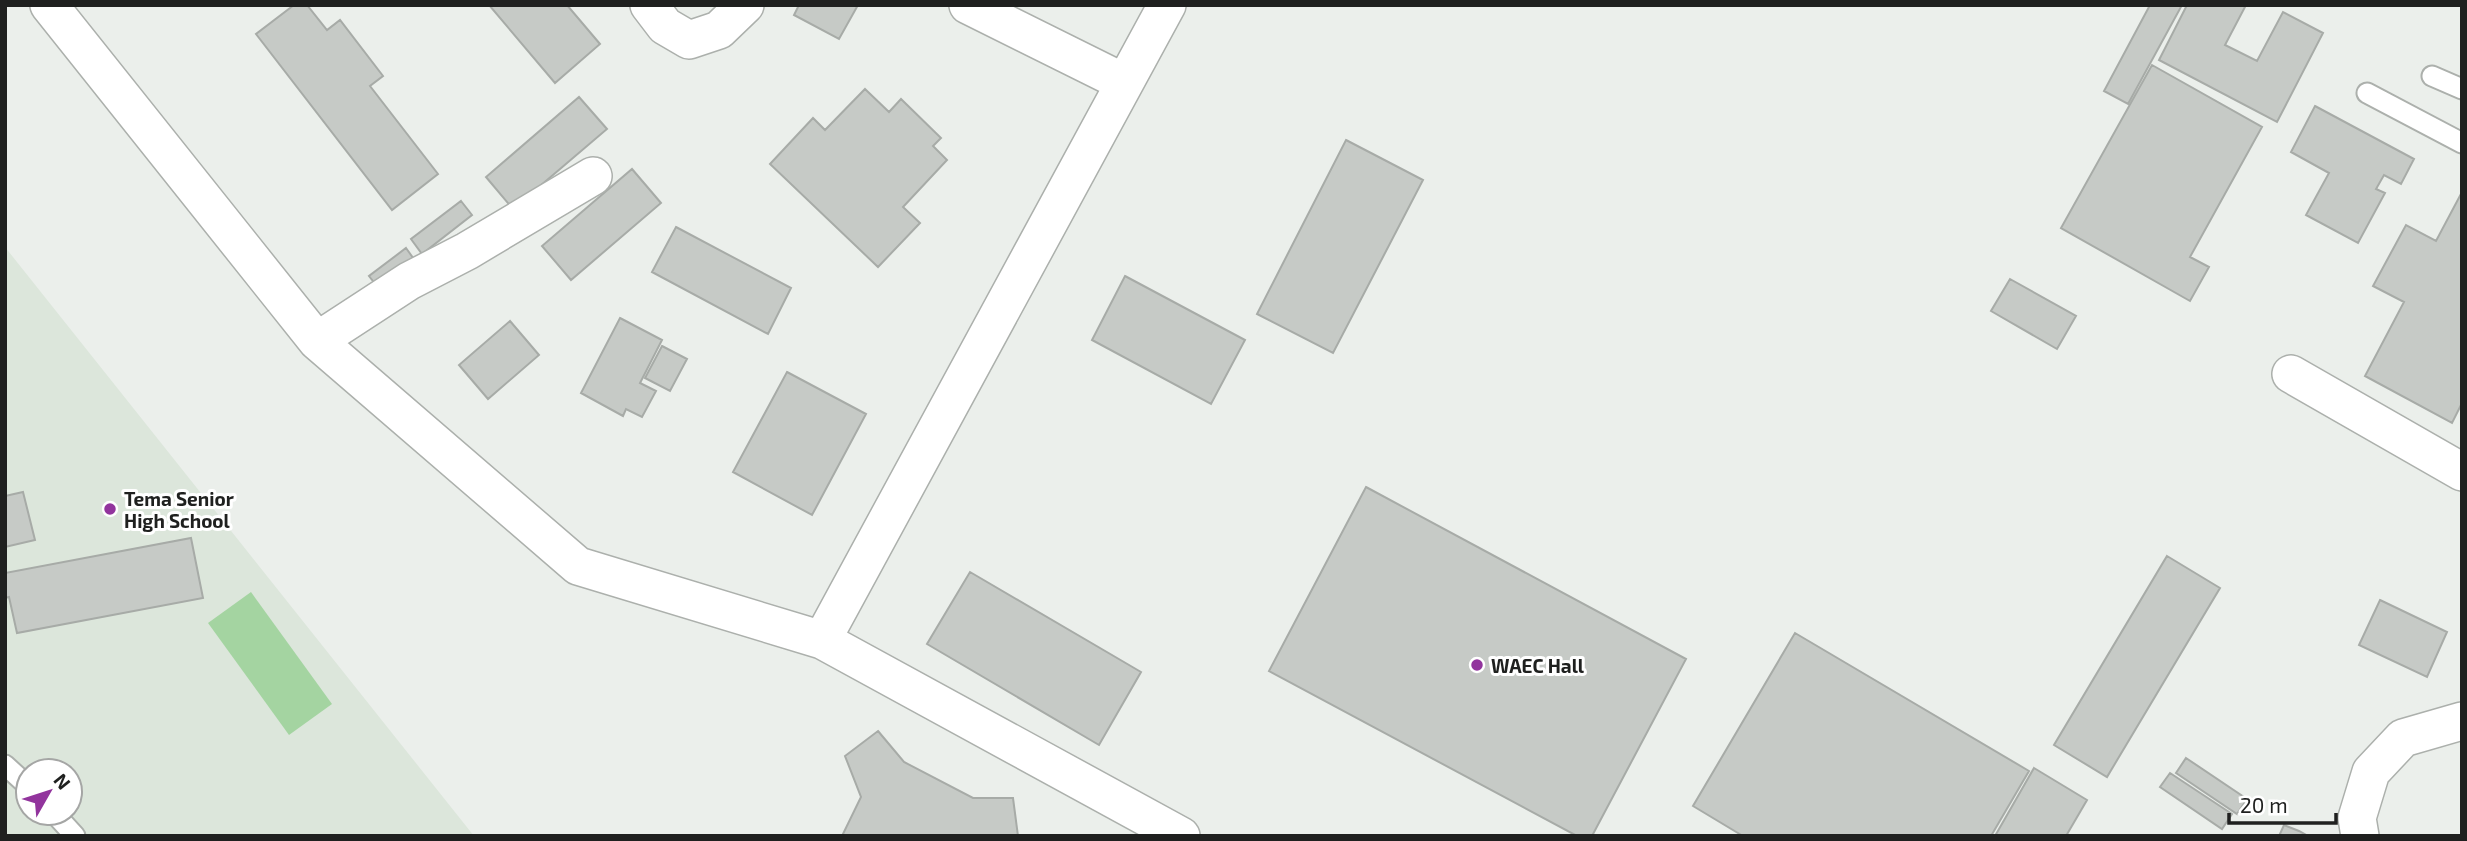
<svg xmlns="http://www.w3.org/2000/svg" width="2467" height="841" font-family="'Exo 2',sans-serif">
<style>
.built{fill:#dce6db;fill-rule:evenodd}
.green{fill:#a4d4a1}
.building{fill:#c6cac6;stroke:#a7aba7;stroke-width:2}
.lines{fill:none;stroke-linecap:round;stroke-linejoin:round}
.service-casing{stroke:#acb0ac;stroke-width:23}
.minor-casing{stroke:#acb0ac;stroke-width:40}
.service{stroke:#fff;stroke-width:19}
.minor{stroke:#fff;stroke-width:37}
.poi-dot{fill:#92349d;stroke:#fff;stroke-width:2.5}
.labels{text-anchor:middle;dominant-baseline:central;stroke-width:6;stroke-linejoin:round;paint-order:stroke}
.poi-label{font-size:19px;font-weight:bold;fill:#1f201f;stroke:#fff;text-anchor:start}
</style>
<rect width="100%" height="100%" fill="#ebefeb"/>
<!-- built -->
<path class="built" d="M5,247l469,589h-469zM28,771h42v42h-42z"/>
<!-- green -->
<path class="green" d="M251,592l81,112 -43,31 -81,-112z"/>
<!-- building -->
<path class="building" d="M294,5h13l20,25 13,-10 43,56 -13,10 68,88 -46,36 -136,-176z
M489,5h78l33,39 -45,39z
M799,5h59l-19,34 -45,-24z
M2150,5h32l-54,99 -24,-13z
M2187,5h59l-21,40 32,16 26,-49 40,21 -46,89 -118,-62z
M2152,65l110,62 -72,130 19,10 -19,34 -129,-73z
M865,89l24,23 12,-13 40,39 -8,8 14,14 -44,47 17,16 -42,44 -108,-103 43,-46 12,12z
M579,97l28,32 -94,80 -27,-32z
M2315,106l99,53 -13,25 -17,-9 -8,14 9,4 -27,50 -52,-28 23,-42 -38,-21z
M1346,140l77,40 -90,173 -76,-39z
M632,169l29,34 -90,77 -29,-34z
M2462,192v211l-10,20 -87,-47 39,-74 -31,-16 33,-61 30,16z
M461,201l11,14 -50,39 -11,-15z
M676,227l115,61 -23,46 -116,-62z
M406,248l10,14 -36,28 -11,-14z
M1125,276l120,64 -34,64 -119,-64z
M2010,279l66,37 -19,33 -66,-38z
M620,318l42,22 -22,43 16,8 -14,26 -16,-8 -3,7 -42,-23z
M510,321l29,34 -51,44 -29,-34z
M662,346l25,13 -17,32 -25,-13z
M787,372l79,42 -54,101 -79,-43z
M1366,487l320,172 -94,177h-15l-308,-165z
M23,492l12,48 -30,7v-51z
M191,538l12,60 -186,35 -8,-36 -4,1v-25z
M2167,556l53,32 -113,189 -53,-32z
M970,572l171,100 -42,73 -172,-101z
M2380,600l67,32 -20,45 -68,-32z
M1795,633l234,138 -38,65h-248l-50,-30z
M878,731l26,31 69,36h40l5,38h-176l19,-39 -16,-41z
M2186,758l61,41 -10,15 -61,-41z
M2034,768l53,32 -21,36h-71z
M2170,773l62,41 -10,15 -62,-42z
M2284,825l15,6 9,5h-29z"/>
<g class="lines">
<defs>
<path id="service" d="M2432,76l30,13
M2367,93l95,50
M5,765l23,21
M54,813l21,23"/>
<path id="minor" d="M49,5l268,336 261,225 244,74
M649,5l16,21 24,14 30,-10 26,-25
M968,5l155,77
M1167,5l-345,635 359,196
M317,341l92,-60 58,-30 126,-75
M2291,374l171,98
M2360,836l-3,-18 14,-46 32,-34 59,-17"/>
</defs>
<!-- service casing -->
<use href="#service" class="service-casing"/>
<!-- minor casing -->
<use href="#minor" class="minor-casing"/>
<!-- service -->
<use href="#service" class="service"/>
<!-- minor -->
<use href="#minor" class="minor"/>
</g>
<!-- markers -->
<g class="poi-dot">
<circle cx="110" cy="509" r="7"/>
<circle cx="1477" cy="665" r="7"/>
</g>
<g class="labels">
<!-- poi labels -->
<g class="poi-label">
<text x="124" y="498">Tema Senior<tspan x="124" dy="22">High School</tspan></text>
<text x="1491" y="665">WAEC Hall</text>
</g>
</g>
<!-- border -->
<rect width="2467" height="841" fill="none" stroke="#1f201f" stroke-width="14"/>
<!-- north arrow -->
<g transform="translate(49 792) rotate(51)"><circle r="33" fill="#ffffff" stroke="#a5a6a5" stroke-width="2"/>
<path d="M0-5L12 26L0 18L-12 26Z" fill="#92349d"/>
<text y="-10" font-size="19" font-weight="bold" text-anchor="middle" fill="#1f201f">N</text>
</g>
<!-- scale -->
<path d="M2229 813v10h107v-10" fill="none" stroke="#1f201f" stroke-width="3.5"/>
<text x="2240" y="813" font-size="21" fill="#1f201f" stroke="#ffffff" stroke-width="5" paint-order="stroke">20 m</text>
</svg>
